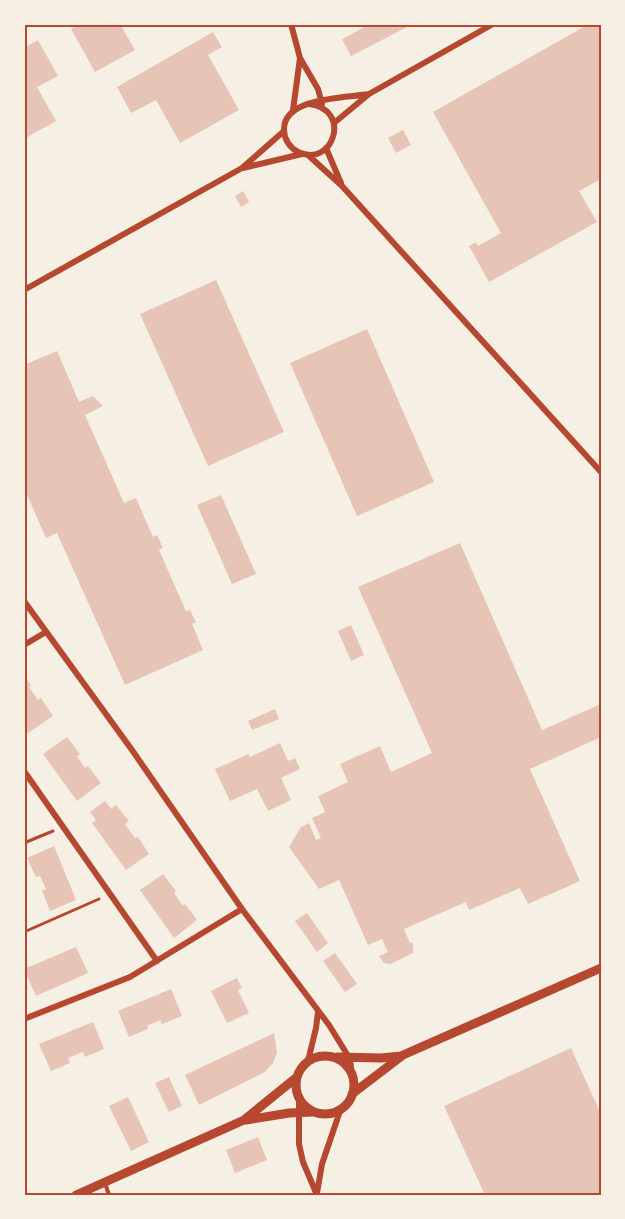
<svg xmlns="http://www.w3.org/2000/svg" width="625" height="1219" font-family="Jost,sans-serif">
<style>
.building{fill:#e6c5b7}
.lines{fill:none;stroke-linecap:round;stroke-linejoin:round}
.path{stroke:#b5482f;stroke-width:3}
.service{stroke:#b5482f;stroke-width:4}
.minor{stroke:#b5482f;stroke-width:6}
.tertiary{stroke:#b5482f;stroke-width:9}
.neatline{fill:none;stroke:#b5482f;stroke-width:2}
</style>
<rect width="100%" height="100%" fill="#f6efe4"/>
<!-- building -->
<path class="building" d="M80,24h40l15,26 -40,22 -24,-43z
M366,24h47l-62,32 -9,-17 25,-13z
M589,24h12v155l-22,12 18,31 -108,60 -20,-36 7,-4 2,4 23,-13 -68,-121z
M213,32l9,15 -14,8 31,55 -59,33 -24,-43 -25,13 -14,-26z
M38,40l20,36 -21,11 19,34 -32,18v-91z
M403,130l8,15 -15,8 -8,-15z
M243,191l6,11 -8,5 -6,-11z
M216,280l68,152 -76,34 -68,-152z
M367,329l67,153 -77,34 -67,-153z
M57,351l22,51 14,-6 10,10 -18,9 39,88 12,-5 17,39 4,-2 6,13 -4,2 27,61 4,-1 6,12 -4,2 11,26 -78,35 -68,-152 -11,5 -22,-50v-123z
M221,495l35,79 -24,10 -35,-79z
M460,543l82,187 59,-26v33l-71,32 50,112 -52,23 -8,-16 -51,22 -3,-8 -62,27 6,14 2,-1 1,2v9l-23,11 -6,-1 -5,-7 9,-4 -6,-13 -14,6 -29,-65 -20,9 -30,-42 12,-20 8,-4 7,17 5,-2 -9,-20 13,-6 -7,-16 30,-14 -8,-18 40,-18 11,26 41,-19 -74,-166z
M351,625l13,30 -13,6 -13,-30z
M24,676l7,9 -2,2 9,13 3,-2 12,18 -25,17 -4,-6z
M275,709l4,10 -27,11 -4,-9z
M67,737l13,17 -3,2 8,12 3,-2 13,17 -24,18 -34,-47z
M280,743l8,18 7,-3 5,11 -19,9 10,22 -23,11 -11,-22 -27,12 -15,-32 34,-15 1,3z
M105,801l6,8 5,-4 13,16 -4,3 10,14 3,-1 11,17 -23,16 -34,-47 4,-3 -6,-8z
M54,846l22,54 -26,11 -8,-20 4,-2 -6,-13 -4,1 -9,-19z
M163,874l13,17 -2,2 9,13 2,-2 12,16 -23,18 -34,-48z
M307,913l21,30 -11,9 -22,-31z
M76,947l12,26 -52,23 -12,-27z
M335,953l22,31 -12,8 -22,-31z
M237,978l5,10 -4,2 11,23 -22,10 -16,-32z
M171,989l11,27 -20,8 -2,-4 -13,6 1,3 -19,8 -11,-26z
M93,1022l11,27 -19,8 -2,-5 -15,6 2,5 -19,8 -12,-27z
M274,1033l3,20 -4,10 -8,9 -66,33 -14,-30z
M571,1048l30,66v81h-116l-41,-89z
M169,1077l13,29 -13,6 -14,-29z
M128,1097l21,45 -18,9 -22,-45z
M258,1137l9,23 -32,13 -9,-23z"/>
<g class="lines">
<!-- path -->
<path class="path" d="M24,843l29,-12
M24,932l75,-33"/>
<!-- service -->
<path class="service" d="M105,1183l4,12"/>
<!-- minor -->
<path class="minor" d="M291,24l9,34 18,31 4,15
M309,104c44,5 24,65 -11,48 -8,-4 -14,-13 -14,-22 -1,-33 62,-32 85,-36
M293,110l7,-52
M334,123l35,-29 124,-70
M326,148l15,35
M308,155l34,31 259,286
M243,168l59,-14
M24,290l218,-122 42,-37
M24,601l108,149 110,159 87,116 21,34 2,17
M24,645l22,-13
M24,771l133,190
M24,1019l106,-42 112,-68
M308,1061l8,-33 2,-16
M299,1097v47l4,18 14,33
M317,1193l5,-29 19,-56"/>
<!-- tertiary -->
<path class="tertiary" d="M296 1085a29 29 0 1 1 58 0a29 29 0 1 1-58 0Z
M337,1057l44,1 20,-2
M352,1094l51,-39 198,-87
M246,1120l43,-7 24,-1
M76,1195l168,-75 53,-43"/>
</g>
<!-- border -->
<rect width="625" height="1219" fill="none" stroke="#f6efe4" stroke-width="51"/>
<rect x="26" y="26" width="574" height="1168" class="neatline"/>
</svg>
